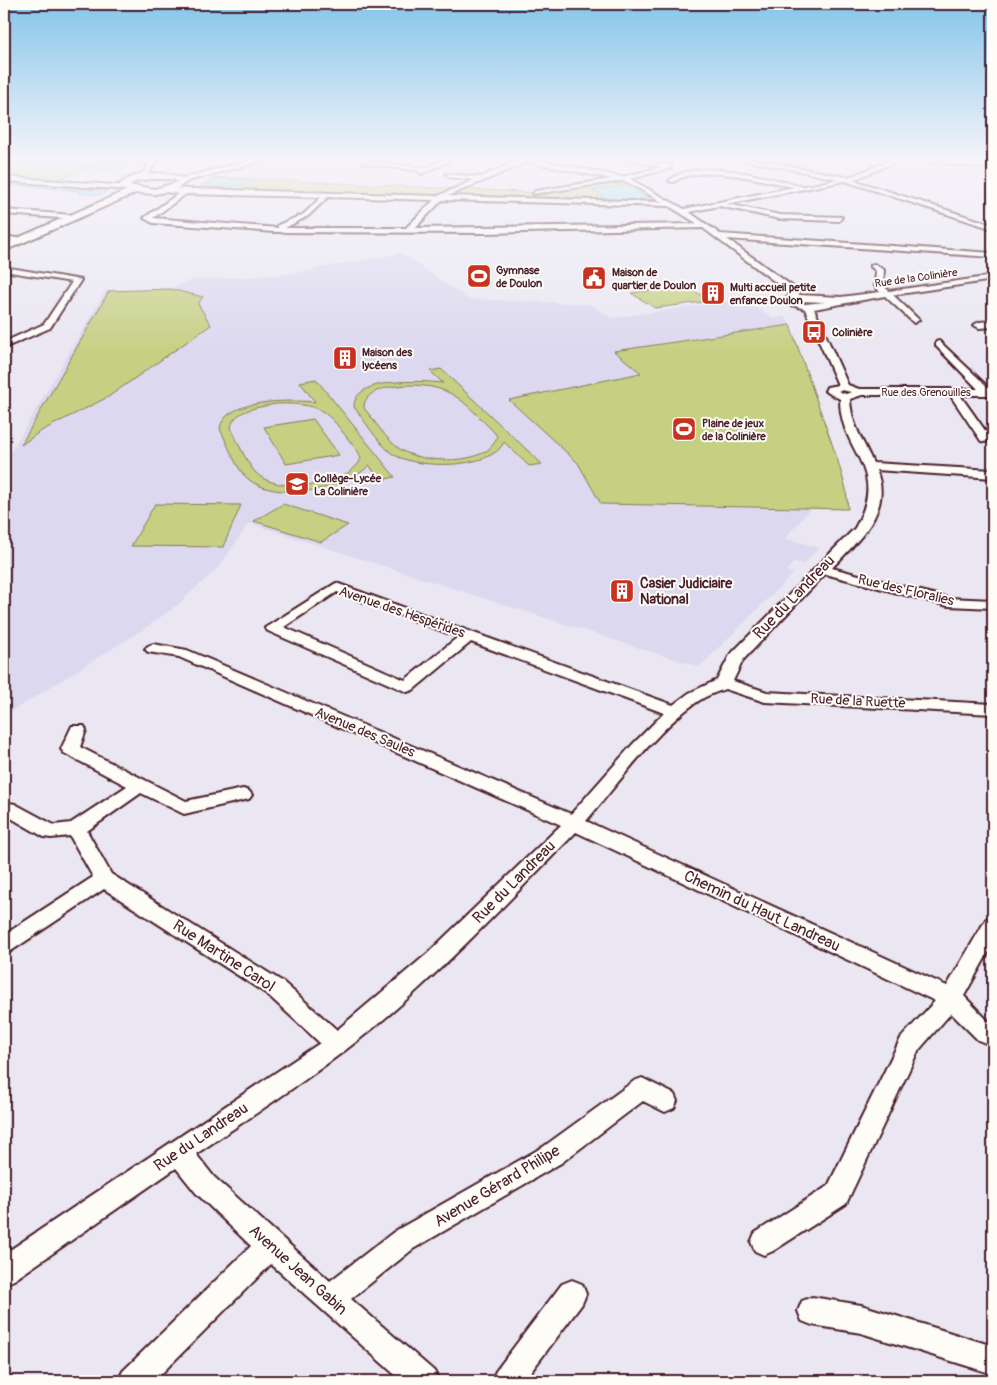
<svg xmlns="http://www.w3.org/2000/svg" width="997" height="1385" font-family="Pangolin,sans-serif">
<style>
.built{fill:#dcd8ef}
.green{fill:#c5d083;stroke:#887857;fill-rule:evenodd}
.water{fill:#90dfee;stroke:#7492a0}
.lines{fill:none;stroke-linecap:round;stroke-linejoin:round}
.stream{stroke:#7492a0;stroke-width:2.5}
.river{fill:#90dfee;fill-rule:evenodd}
.minor-casing{stroke:#4a1f2b;stroke-width:4}
.tertiary-casing{stroke:#4a1f2b;stroke-width:4}
.minor{fill:#fdfcf7;fill-rule:evenodd}
.tertiary{fill:#fdfcf7;fill-rule:evenodd}
.labels{text-anchor:middle;dominant-baseline:central;stroke-width:4;stroke-linejoin:round;paint-order:stroke}
.far-poi-label{font-size:11px;font-weight:bold;fill:#4a1f2b;stroke:#fdfcf7;text-anchor:start}
.far-street-label{font-size:11px;fill:#4a1f2b;stroke:#fdfcf7}
.poi-label{font-size:14px;font-weight:bold;fill:#4a1f2b;stroke:#fdfcf7;text-anchor:start}
.street-label{font-size:14px;fill:#4a1f2b;stroke:#fdfcf7}
.near-street-label{font-size:16px;fill:#4a1f2b;stroke:#fdfcf7}
</style>
<rect width="100%" height="100%" fill="#eae7f2"/>
<filter id="ink" filterUnits="userSpaceOnUse"><feTurbulence type="fractalNoise" baseFrequency=".02" numOctaves="2"/><feDisplacementMap in="SourceGraphic" scale="10" xChannelSelector="R" yChannelSelector="G"/><feConvolveMatrix kernelMatrix="1 2 1 2 8 2 1 2 1" color-interpolation-filters="sRGB"/></filter>
<g filter="url(#ink)">
<!-- built -->
<path class="built" d="M401,253l67,46 122,5 21,14 162,-23 4,6 -26,4 23,13 11,-2 5,9 -175,26 26,22 -131,27 68,63 24,41 209,5 -26,29 34,10 -16,16 -9,-2 -8,9 8,2 -95,94 -450,-144 -30,44 -42,38 -30,22 -143,89v-252l102,-174 61,-1 26,-9 97,-6z"/>
<!-- green -->
<path class="green" d="M4,159h122l7,4 -25,7 -19,-2 -31,12 -54,-4z
M214,177l329,16 73,-11 36,18 -458,-9z
M686,286l25,15 -56,7 -24,-15z
M170,289l33,8 -5,7 13,21 -103,72 -67,34 -20,14 88,-154z
M790,325l47,133 9,31 2,20 -247,-5 -23,-41 -69,-63 132,-27 -27,-22z
M441,369l101,95 -13,2 -25,-24c-11,28 -93,28 -114,10 -14,-12 -25,-31 -36,-45 -1,-31 69,-26 89,-24l-13,-12zM414,385c42,2 51,19 79,46l4,5c-6,31 -77,28 -97,13 -14,-9 -25,-28 -36,-41 -1,-21 36,-23 50,-23z
M316,379l79,98 -15,3 -11,-15c-22,26 -94,37 -121,14 -13,-11 -20,-35 -28,-50 3,-31 73,-29 95,-27l-15,-20zM276,404c52,-2 53,12 83,49l2,6c-12,28 -86,36 -106,13 -10,-12 -17,-30 -24,-44 2,-19 30,-21 45,-24z
M313,419l26,36 -53,9 -22,-37z
M155,504l86,1 -18,42 -92,-1z
M283,504l65,21 -27,17 -67,-21z"/>
<!-- water -->
<path class="water" d="M219,178l39,3 -30,6h-23z
M4,182l105,8 -9,5 -23,-2 4,-2 -77,-7z
M627,186l25,14 -43,-1 -16,-9z"/>
<g class="lines">
<!-- stream -->
<path class="stream" d="M106,165l20,-5 -3,-1"/>
<!-- river -->
<path class="river" d="M76,159l48,3 7,4 -7,4 -54,-3 -66,1v-8z"/>
<defs>
<path id="minor" d="M127,159h31l-10,15 -17,8 -2,-3 15,-7 5,-9z
M233,159h10l9,4 -3,2z
M446,159l2,3 -27,12 -2,-3 -57,-8 3,-2 60,7z
M521,159h13l88,18 39,-10 -33,-8h13l30,7v2l-41,11 54,30 110,-22c-29,-6 -95,-24 -120,-5l-5,-1c25,-25 101,-3 131,5 7,1 30,-5 38,-7l-98,-20h14l92,18c19,-3 37,-18 57,-18l-50,21 140,45v4l-148,-48 -118,23 53,11 62,2 -3,4 -59,-2 -61,-13 -30,6 31,22 273,19v4l-266,-18 65,47 7,9 42,2 39,-5 -5,-6 1,-15 -6,-5 4,-2 10,6 -1,15 6,6 104,-15v4l-100,15 24,23 2,2 -5,3 -29,-27 -71,13 34,76 11,4h119l-42,-43v-4l3,-1 51,48h3v6h-33l31,44 -6,3 -4,-1 -31,-46h-88l-12,4c1,25 13,41 23,64l120,7v8l-117,-8c18,41 -19,71 -44,98l116,30 45,2v8l-45,-2 -123,-32 -82,86 -10,21 34,11 226,12v10l-228,-12 -40,-13c-8,3 -17,6 -25,11 -40,25 -83,85 -114,121l361,165 39,-67 7,-3v28l-29,52 29,30v20l-15,-6 -27,-27 -33,38 -72,153 -73,47 -9,4 -9,-4 -4,-9 4,-9 73,-47 73,-148 34,-37 -359,-169c-58,59 -115,120 -178,175 -62,55 -133,100 -202,147l18,23 116,104 65,-50 148,-84 91,-66 8,-3 32,16 3,7 -3,7 -9,4 -22,-11 -82,62 -148,86 -62,50 83,72 5,10h-37l-131,-117 -117,117h-36l5,-10 128,-125 -55,-53 -20,-25 -162,112 -10,4v-30l316,-211 -53,-49 -163,-105 -93,62 -7,2v-18l89,-58 -23,-41 -19,2 -7,-1 -40,-23v-12l11,2 39,21 17,-2 56,-37 -63,-33 -3,-4 11,-23h12l2,4 -6,17 106,54 57,-12 6,2 3,4 -3,4 -65,15 -43,-21 -54,38 24,43 172,108 54,48 90,-76 134,-129 -382,-168 -31,-5 -3,-3 3,-3 5,-2 34,6 384,164 61,-69 32,-32 -193,-71 -58,48 -6,2 -139,-61 -3,-3 71,-45 337,122 16,-12 28,-13 13,-25 125,-127c35,-62 -15,-73 -15,-129l-15,-8 2,-4 11,-2 -33,-76 -20,-6v-4l6,-2 -5,-7 -83,-62 -218,5 -211,-1 -121,-9 -9,-5 34,-24 -19,-3 2,-3 277,8 36,-16 -26,-3 -2,-3 35,3zM528,162l84,17 -77,12 -2,3 89,-13 7,2 33,19 -214,-6zM186,194l135,3 -17,17 -26,11v3l-125,-10zM328,197l106,3 -28,28h-121l23,-12zM442,200l227,6 29,18 -283,4zM798,301l27,1 -20,2 -10,-2zM841,390l10,2 -5,2 -8,-3zM337,592l121,45 -53,43 -121,-53z
M921,159l72,6v4l-69,-8z
M4,177l124,9 3,2 -3,2 -124,-9z
M4,210l70,5 4,2 -4,2 -70,-5z
M4,236l24,4 -4,2 -20,-2z
M4,267l77,13 -31,48 -46,20v-6l40,-18 28,-42 -68,-11z
M993,321v6l-14,1 -5,-3 5,-3z
M572,1280l10,4 4,10 -4,10 -58,77h-33l5,-10 66,-87z
M812,1297l49,8 132,41v28l-132,-41 -49,-8 -10,-4 -4,-10 4,-10z"/>
<path id="tertiary" d="M255,159h14l-81,22 -13,9 -20,4 -19,-1 -132,58v-7l123,-54 -6,-2 -1,-4c13,-12 46,-14 62,-6zM153,179h20l5,3 -23,7 -26,-4 7,-4z"/>
</defs>
<!-- minor casing -->
<use href="#minor" class="minor-casing"/>
<!-- tertiary casing -->
<use href="#tertiary" class="tertiary-casing"/>
<!-- minor -->
<use href="#minor" class="minor"/>
<!-- tertiary -->
<use href="#tertiary" class="tertiary"/>
</g>
</g>
<!-- sky -->
<linearGradient id="sky" x2="0" y2="1"><stop stop-color="#85c5ea"/><stop offset="0.45" stop-color="#f6f4f9"/><stop offset="1" stop-color="#f6f4f9" stop-opacity="0"/></linearGradient>
<rect width="997" height="353" fill="url(#sky)"/>
<!-- icons -->
<defs>
<symbol id="stadium-square" viewBox="-11 -11 22 22"><rect x="-9" y="-9" width="18" height="18" rx="4" fill="#c8321e" stroke="#fdfcf7"/><path d="M0-5a6.5 5 0 1 0 0 10a6.5 5 0 1 0 0-10ZM-3.5-1.8h7v3.6h-7Z" fill="#fff"/></symbol>
<symbol id="civic-square" viewBox="-11 -11 22 22"><rect x="-9" y="-9" width="18" height="18" rx="4" fill="#c8321e" stroke="#fdfcf7"/><path d="M-.6-6.5H3V-4.5H.6V-3L4-1V1h2V6H-6V1h2V-1L-.6-3ZM-1.2 2.5V6h2.4V2.5Z" fill="#fff"/></symbol>
<symbol id="building-square" viewBox="-11 -11 22 22"><rect x="-9" y="-9" width="18" height="18" rx="4" fill="#c8321e" stroke="#fdfcf7"/><path d="M-4-6H4V6H1V3H-1V6H-4ZM-2.5-4.3h1.7v1.8h-1.7ZM.8-4.3h1.7v1.8H.8ZM-2.5-1h1.7V.8h-1.7ZM.8-1h1.7V.8H.8Z" fill="#fff"/></symbol>
<symbol id="bus-square" viewBox="-11 -11 22 22"><rect x="-9" y="-9" width="18" height="18" rx="4" fill="#c8321e" stroke="#fdfcf7"/><path d="M-5-6H5V4H4V6H2V4H-2V6H-4V4H-5ZM-3.5-4V0h7V-4ZM-3.5 1.2v1.5H-2V1.2ZM2 1.2v1.5H3.5V1.2Z" fill="#fff"/></symbol>
<symbol id="school-square" viewBox="-11 -11 22 22"><rect x="-9" y="-9" width="18" height="18" rx="4" fill="#c8321e" stroke="#fdfcf7"/><path d="M0-5L7-2L0 1L-7-2ZM-4 1L0 2.5L4 1V4Q0 6-4 4Z" fill="#fff"/></symbol>
</defs>
<g fill-rule="evenodd">
<use href="#stadium-square" x="465" y="262" width="28" height="28"/>
<use href="#civic-square" x="580" y="264" width="28" height="28"/>
<use href="#building-square" x="699" y="279" width="28" height="28"/>
<use href="#bus-square" x="800" y="318" width="28" height="28"/>
<use href="#building-square" x="331" y="344" width="28" height="28"/>
<use href="#stadium-square" x="670" y="415" width="28" height="28"/>
<use href="#school-square" x="283" y="470" width="28" height="28"/>
<use href="#building-square" x="608" y="577" width="28" height="28"/>
</g>
<g class="labels">
<!-- far-poi labels -->
<g class="far-poi-label">
<text x="496" y="270">Gymnase<tspan x="496" dy="13">de Doulon</tspan></text>
<text x="612" y="272">Maison de<tspan x="612" dy="13">quartier de Doulon</tspan></text>
<text x="730" y="287">Multi accueil petite<tspan x="730" dy="13">enfance Doulon</tspan></text>
<text x="832" y="332">Colinière</text>
<text x="362" y="352">Maison des<tspan x="362" dy="13">lycéens</tspan></text>
<text x="702" y="423">Plaine de jeux<tspan x="702" dy="13">de la Colinière</tspan></text>
<text x="314" y="478">Collège-Lycée<tspan x="314" dy="13">La Colinière</tspan></text>
</g>
<!-- far-street labels -->
<g class="far-street-label">
<text transform="translate(916 278) rotate(-8)">Rue de la Colinière</text>
<text x="926" y="392">Rue des Grenouilles</text>
</g>
<!-- poi labels -->
<g class="poi-label">
<text x="640" y="583">Casier Judiciaire<tspan x="640" dy="16">National</tspan></text>
</g>
<!-- street labels -->
<g class="street-label">
<text transform="translate(906 590) rotate(13)">Rue des Floralies</text>
<text transform="translate(402 612) rotate(19)">Avenue des Hespérides</text>
<text transform="translate(858 701) rotate(3)">Rue de la Ruette</text>
<text transform="translate(365 732) rotate(23)">Avenue des Saules</text>
</g>
<!-- near-street labels -->
<g class="near-street-label">
<text transform="translate(794 597) rotate(-46)">Rue du Landreau</text>
<text transform="translate(514 882) rotate(-45)">Rue du Landreau</text>
<text transform="translate(762 911) rotate(25)">Chemin du Haut Landreau</text>
<text transform="translate(224 956) rotate(33)">Rue Martine Carol</text>
<text transform="translate(201 1137) rotate(-34)">Rue du Landreau</text>
<text transform="translate(497 1186) rotate(-31)">Avenue Gérard Philipe</text>
<text transform="translate(298 1270) rotate(42)">Avenue Jean Gabin</text>
</g>
</g>
<!-- margin -->
<rect width="997" height="1385" fill="none" stroke="#fdfcf7" stroke-width="20"/>
<rect x="10" y="10" width="977" height="1365" fill="none" stroke="#4a1f2b" stroke-width="2" filter="url(#ink)"/>
</svg>
